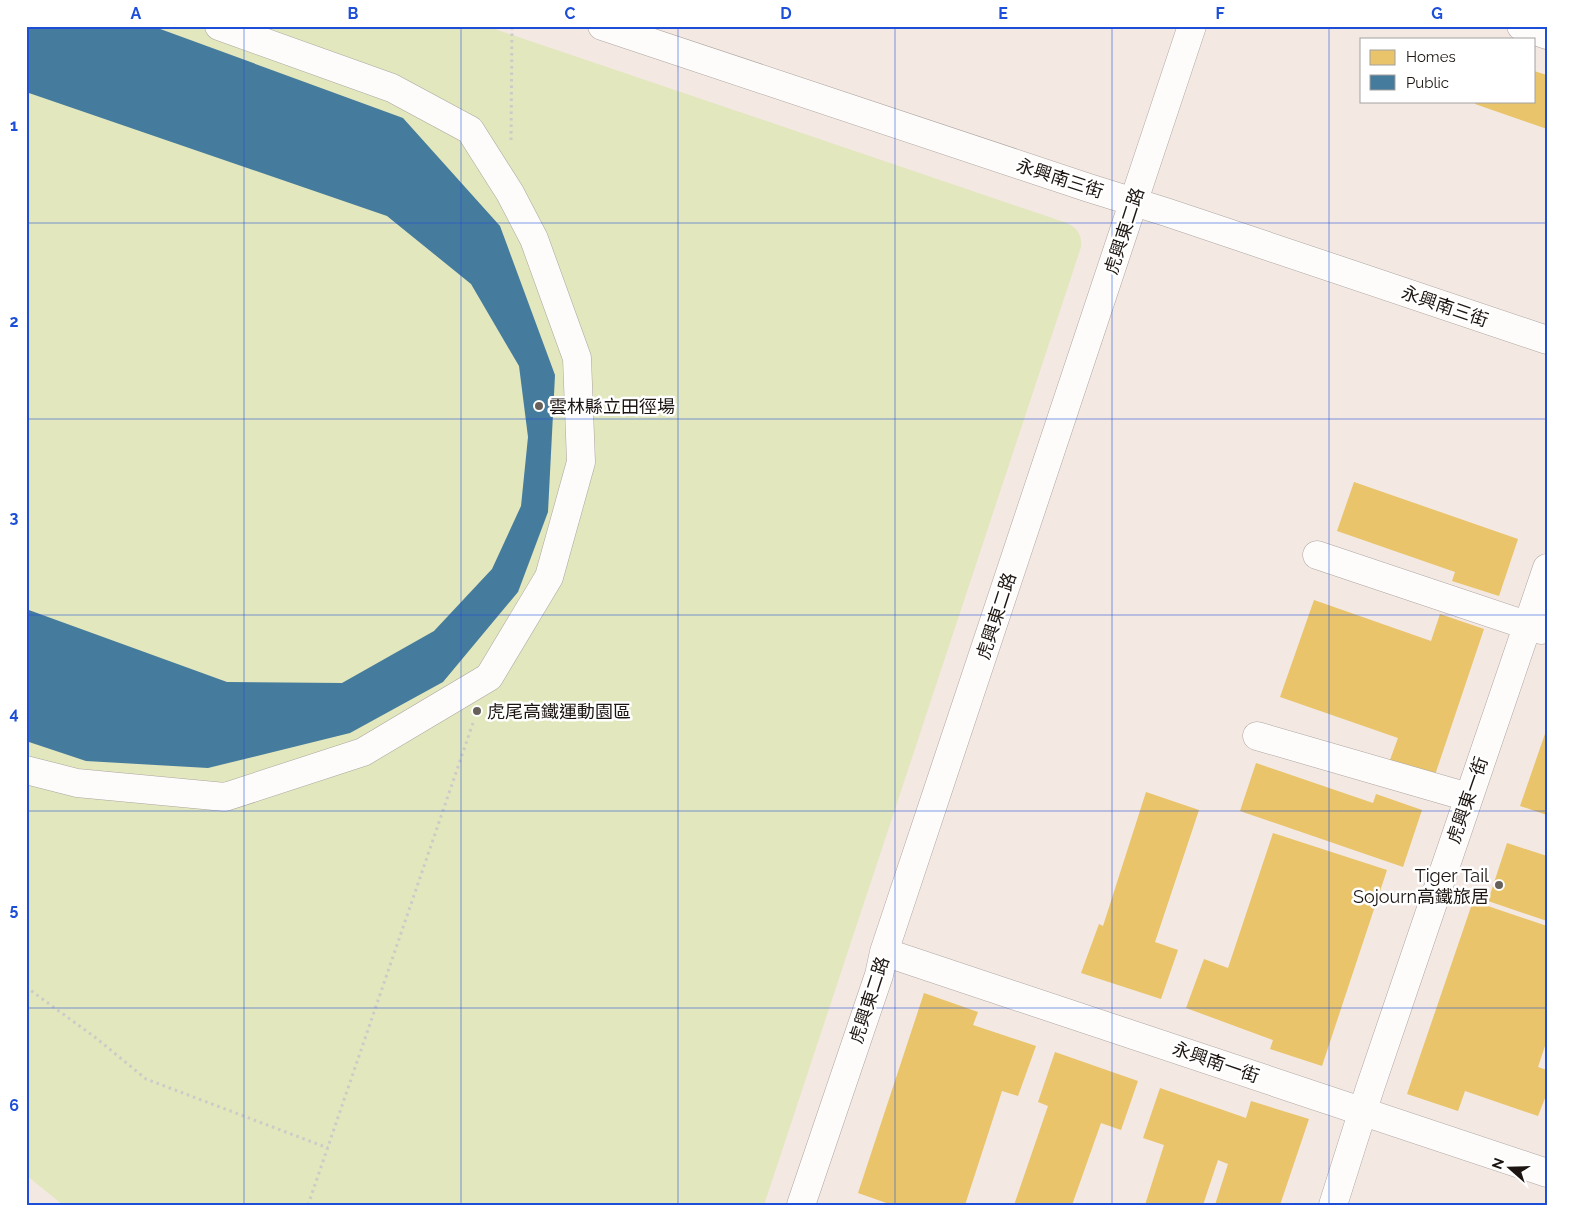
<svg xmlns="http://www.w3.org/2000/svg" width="1573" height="1231" font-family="Raleway,'Noto Sans TC',sans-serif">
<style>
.green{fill:#e2e7bd}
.homes{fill:#e9c46a}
.public{fill:#457b9d}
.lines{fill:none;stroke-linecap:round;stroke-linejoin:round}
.minor-casing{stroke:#ada49f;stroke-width:29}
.path{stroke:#cecac8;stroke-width:3;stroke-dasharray:2.5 4;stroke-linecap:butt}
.minor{stroke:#fdfcfb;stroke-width:28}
.grid{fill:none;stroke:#1d4ed8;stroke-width:1;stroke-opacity:0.55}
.poi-dot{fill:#675f5a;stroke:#fff;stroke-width:2}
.labels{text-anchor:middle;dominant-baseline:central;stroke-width:5;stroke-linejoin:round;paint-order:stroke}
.street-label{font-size:18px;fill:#1c1511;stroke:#fff}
.poi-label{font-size:18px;fill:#1c1511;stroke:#fff;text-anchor:start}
.neatline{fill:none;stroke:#1d4ed8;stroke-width:2}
.grid-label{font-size:16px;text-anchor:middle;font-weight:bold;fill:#1d4ed8}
</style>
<rect width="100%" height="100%" fill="#f3e8e2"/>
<!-- green -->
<path class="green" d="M26,26h460l578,196c13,5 18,12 17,25l-317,958h-701l-37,-30z"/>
<!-- homes -->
<path class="homes" d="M1534,71l13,4v54l-72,-25 1,-3h58z
M1354,482l164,57 -19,57 -47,-15 3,-9 -118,-41z
M1314,600l117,41 9,-27 44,15 -49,146 -45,-15 8,-22 -118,-41z
M1547,728v87l-27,-9z
M1256,763l117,40 3,-9 46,16 -19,57 -163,-56z
M1146,792l53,18 -44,132 23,8 -17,49 -80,-26 18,-49 4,2z
M1273,833l114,37 -65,196 -52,-17 3,-9 -87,-32 18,-49 24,9z
M1507,843l40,13v65l-59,-20z
M1473,901l74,25v114l-9,27 9,3v23l-9,23 -73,-25 -7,20 -51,-17z
M924,993l54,19 -5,13 63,21 -18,50 -16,-5 -37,114h-73l-34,-12z
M1055,1052l83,29 -17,49 -20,-7 -29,82h-58l34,-99 -10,-4z
M1160,1088l86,30 5,-17 58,18 -29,86h-65l13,-41 -10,-4 -15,45h-58l19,-60 -21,-7z"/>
<!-- public -->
<path class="public" d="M26,26h126l251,92 97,108 55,149 -7,137 -30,80 -75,90 -93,51 -142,35 -122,-7 -60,-20v-132l201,73 115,1 92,-52 58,-62 29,-63 7,-69 -9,-71 -48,-82 -84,-68 -361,-124z"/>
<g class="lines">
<defs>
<path id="minor" d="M602,26l487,162 77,24 381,128
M1521,26l26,9
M1317,555l224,75
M1257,736l211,61
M26,770l51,13 148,14 138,-45 126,-75 60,-100 32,-115 -4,-104 -43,-119 -24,-46 -40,-63 -78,-42 -173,-62
M884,952l663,221
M801,1205l78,-230 5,-23 308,-926
M1333,1205l37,-117 177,-520"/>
</defs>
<!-- minor casing -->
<use href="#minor" class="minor-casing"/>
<!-- path -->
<path class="path" d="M511,140l1,-114
M26,987l70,51 50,41 182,69
M308,1205l166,-485"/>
<!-- minor -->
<use href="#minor" class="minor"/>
</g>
<!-- grid -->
<path class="grid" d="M244,26v1179M461,26v1179M678,26v1179M895,26v1179M1112,26v1179M1329,26v1179M26,223h1521M26,419h1521M26,615h1521M26,811h1521M26,1008h1521"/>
<!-- markers -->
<g class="poi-dot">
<circle cx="539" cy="406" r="5"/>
<circle cx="477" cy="711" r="5"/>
<circle cx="1499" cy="885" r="5"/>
</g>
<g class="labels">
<!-- street labels -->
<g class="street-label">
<text transform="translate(1060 178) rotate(18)">永興南三街</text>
<text transform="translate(1124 231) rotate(-72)">虎興東二路</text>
<text transform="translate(1445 306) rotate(19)">永興南三街</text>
<text transform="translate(996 616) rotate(-72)">虎興東二路</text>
<text transform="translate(1467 800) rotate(-71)">虎興東一街</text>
<text transform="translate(869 1000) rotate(-72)">虎興東二路</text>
<text transform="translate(1216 1062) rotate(19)">永興南一街</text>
</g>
<!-- poi labels -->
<g class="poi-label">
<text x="549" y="406">雲林縣立田徑場</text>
<text x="487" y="711">虎尾高鐵運動園區</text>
<text x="1489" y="875" text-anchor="end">Tiger Tail<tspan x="1489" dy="21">Sojourn高鐵旅居</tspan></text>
</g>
</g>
<!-- border -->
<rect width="1573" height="1231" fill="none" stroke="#ffffff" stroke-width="55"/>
<!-- legend -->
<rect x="1360" y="38" width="175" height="65" fill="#ffffff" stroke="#a4a1a0"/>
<rect x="1370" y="50" width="25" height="15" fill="#e9c46a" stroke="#a4a1a0"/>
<text x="1406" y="62" font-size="15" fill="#1c1511">Homes</text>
<rect x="1370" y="75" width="25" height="15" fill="#457b9d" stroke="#a4a1a0"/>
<text x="1406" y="88" font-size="15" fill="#1c1511">Public</text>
<!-- north arrow -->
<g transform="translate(1510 1168) rotate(290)" stroke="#ffffff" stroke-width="4" paint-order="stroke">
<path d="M0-4L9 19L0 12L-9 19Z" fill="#1c1511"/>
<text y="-8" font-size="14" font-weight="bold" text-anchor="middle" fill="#1c1511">N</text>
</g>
<rect x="28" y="28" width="1518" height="1176" class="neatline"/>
<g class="grid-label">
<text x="136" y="19">A</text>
<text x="353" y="19">B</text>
<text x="570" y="19">C</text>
<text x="786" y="19">D</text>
<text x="1003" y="19">E</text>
<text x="1220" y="19">F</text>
<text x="1437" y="19">G</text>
<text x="14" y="131">1</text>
<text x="14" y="327">2</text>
<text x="14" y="523">3</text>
<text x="14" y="719">4</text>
<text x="14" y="915">5</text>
<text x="14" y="1111">6</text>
</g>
</svg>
